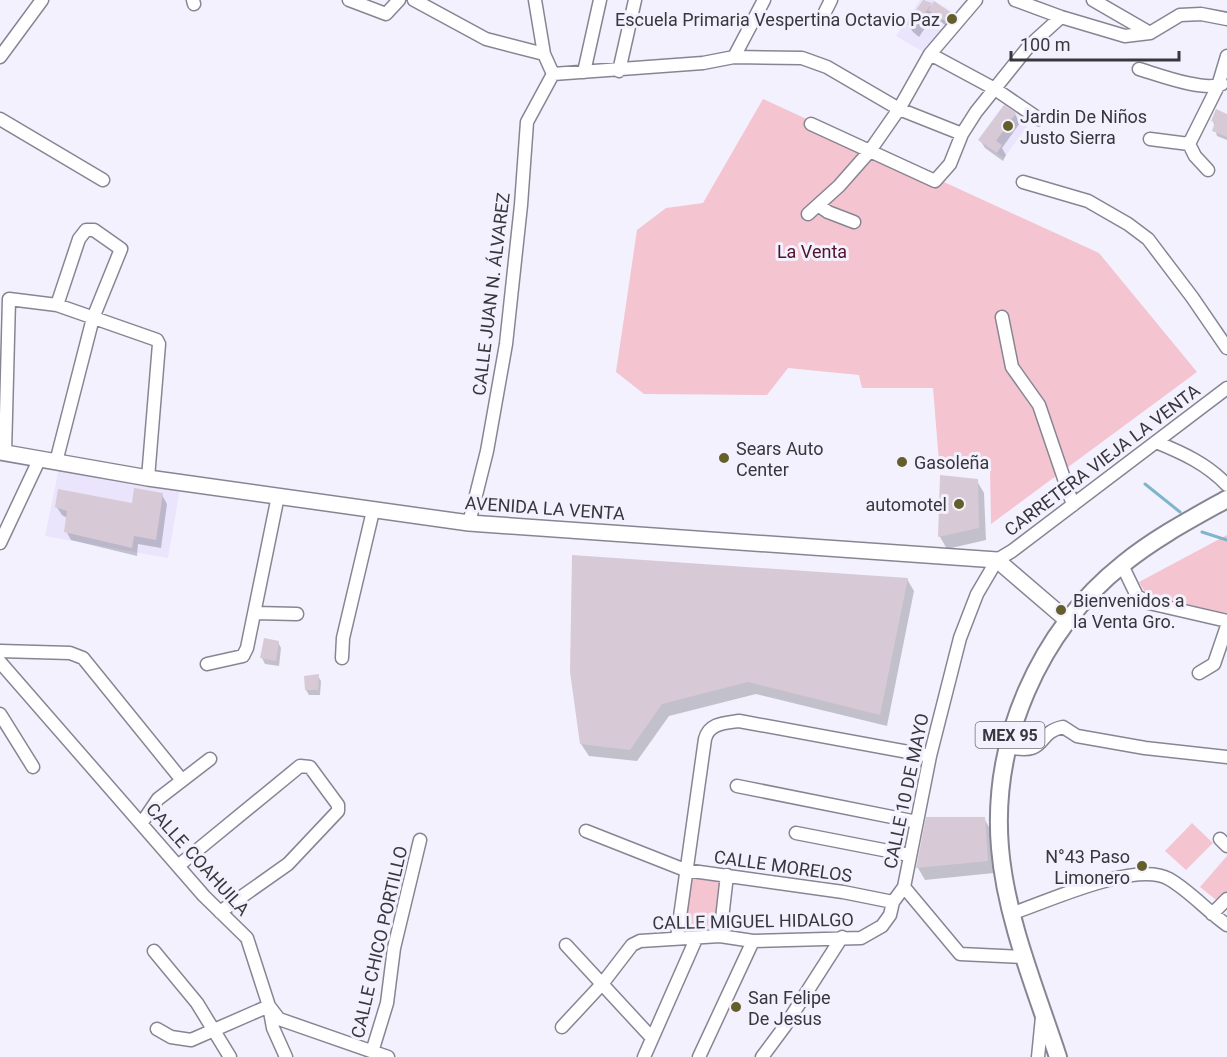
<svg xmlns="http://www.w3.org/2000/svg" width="1227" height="1057" font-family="Roboto,sans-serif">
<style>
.built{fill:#eae5fd}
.green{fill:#f4c4d0}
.shadow{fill:#0003}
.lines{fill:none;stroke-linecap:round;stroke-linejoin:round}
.stream{stroke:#7eb4cc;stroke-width:3}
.building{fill:#d7cad6}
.minor-casing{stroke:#888593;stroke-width:15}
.major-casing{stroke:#888593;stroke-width:18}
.highway-casing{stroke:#888593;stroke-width:20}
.minor{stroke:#fff;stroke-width:12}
.major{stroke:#fff;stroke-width:15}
.highway{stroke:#fff;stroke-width:16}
.poi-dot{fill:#645e2a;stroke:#f3f1fe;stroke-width:2}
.labels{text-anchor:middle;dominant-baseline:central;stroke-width:6;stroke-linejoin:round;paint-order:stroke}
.shield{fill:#f3f1fe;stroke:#706f77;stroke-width:1.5}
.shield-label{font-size:16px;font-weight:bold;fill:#38373d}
.poi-label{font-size:18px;fill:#38373d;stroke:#f3f1fe;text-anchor:start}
.park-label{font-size:18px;fill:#52122b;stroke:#f3f1fe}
.street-label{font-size:18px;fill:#38373d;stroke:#f3f1fe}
</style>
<rect width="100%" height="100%" fill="#f3f1fe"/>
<!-- built -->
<path class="built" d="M920,0h13l25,15 -31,39 -31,-18z
M1006,102l26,18 -28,38 -26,-18z
M59,468l121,21 -12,69 -123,-22z"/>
<!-- green -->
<path class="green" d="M763,99l336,154 98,119 -206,152 -1,-56 -51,-6 -6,-74h-71l-3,-13 -71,-7 -21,27 -123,-1 -28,-22 21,-142 29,-22 37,-5z
M1227,535v78l-80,-17 -8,-14z
M1192,823l21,20 -27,27 -21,-19z
M1227,856v38l-7,9 -20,-16z
M693,874l29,7 -5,51 -33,-3z"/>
<!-- shadow -->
<path class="shadow" d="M924,0l8,7 20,8 5,9 -5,6 -19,-14 -14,21 -6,-5 -5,-8z
M1015,114l5,9 -18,25 4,7 -3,6 -18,-13 -5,-8z
M1227,115v25l-10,-4 -4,-15z
M942,477l35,4 7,12 2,47 -39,9 -7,-12z
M162,495l5,9 -6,44 -23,-4 -1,12 -66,-16 -5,-9 1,-13 -5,-3 -6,-9 77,-2z
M907,579l7,12 -27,135 -131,-32 -87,22 -32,45 -48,-5 -8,-12z
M278,642l3,6 -2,18 -14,-2 -3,-6z
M318,676l3,5 -1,14h-11l-3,-5z
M984,818l7,13 3,42 -69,7 -7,-12 9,-49z"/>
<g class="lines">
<!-- stream -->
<path class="stream" d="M1145,484l35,28
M1202,532l25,8"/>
</g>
<!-- building -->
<path class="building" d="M923,0l9,3 -18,26 -8,-5z
M934,1l19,13 -6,8 -19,-12z
M1004,105l12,8 -20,28 6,4 -5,8 -19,-13z
M1216,109l11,5v23l-15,-6 3,-9 -4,-1z
M940,475l38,4 1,49 -41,9z
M134,488l29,5 -7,47 -22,-4 -2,12 -68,-16 3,-21 -12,-4 3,-18 74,14z
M572,555l336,23 -28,137 -132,-33 -86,22 -32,46 -50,-6 -10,-72z
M264,638l15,3 -3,20 -16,-3z
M319,674l-1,16h-13l-1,-14z
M926,817h59l3,44 -72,7z"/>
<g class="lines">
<defs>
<path id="minor" d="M193,0l1,4
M349,0l37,14 13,-14
M414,0l72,39 58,15
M535,0l9,54 9,20
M1015,0l46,17 64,19 25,-3 30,-18 21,-1 26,5
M1093,0l57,33
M825,12l6,-12
M930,54l65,35 44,30
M0,57l42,-57
M734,57l30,-57
M1139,69c20,6 65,23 83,15
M619,71l16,-71
M584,72l16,-72
M553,74l150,-11 31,-6 68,1 25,9 72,42 63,25
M0,119l103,61
M811,124l124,57 15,-17 12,-30 14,-22 53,-66 32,-29
M1150,139l39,5
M1208,170l-13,-14 -6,-12 29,-58 9,-30
M1023,182l65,19 40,23 20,15 44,58 35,51
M818,205l10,7 26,10
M808,214l31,-28 30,-34 30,-43 31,-55 46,-54
M1002,317l10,50 27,38 34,100
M1156,442c27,11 51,22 71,43
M5,453l4,-154 48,6 100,35 2,4 -11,134
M56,462l37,-144 28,-69 -27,-19h-8l-7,9 -22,66
M469,523l18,-72 19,-107 15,-139 6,-83 26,-48
M0,543l40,-85
M1122,565l15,31 12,7 78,18
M255,613l42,1
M0,651l70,2 13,5 98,121
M342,658l1,-20 30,-127
M0,662l204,234 43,42 22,68 10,13 109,38
M207,664l36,-8 4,-8 31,-152
M1199,673l15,-9 13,-38
M0,714l33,53
M1007,747c43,9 27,-14 56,-20l14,9 68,12 82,9
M737,786l180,36
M141,824l17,-25 52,-40
M586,831l99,39 158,22 50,10 11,-15
M796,833l113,22
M1220,839l7,7
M178,866l122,-100 10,1 28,38v6l-50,53 -68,48
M1013,913c34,-11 123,-53 156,-34 21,12 38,32 58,46
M1212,914l15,-15
M720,936l7,-61
M677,938l28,-199c4,-16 20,-16 34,-18l191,35
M566,945l85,92
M154,951l43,52 33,54
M1026,957l-66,-3 -56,-67 26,-131 30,-118 17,-44 20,-34 15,-9 215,-163
M562,1027l40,-43 30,-39 8,-4 80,-5 33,5 108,-3 21,-12 8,-11 3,-13
M157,1029l14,8 20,3 78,-34 4,22 13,29
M372,1052l15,-49 7,-55 26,-108
M644,1057l52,-118
M699,1057l54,-116
M762,1057l23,-31 57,-89
M1038,1057l4,-40"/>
<path id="major" d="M0,452l148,26 321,45 528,37 71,61"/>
<path id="highway" d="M1058,1057c-22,-67 -52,-138 -58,-209 -9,-107 39,-217 123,-284 32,-26 68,-45 104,-65"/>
</defs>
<!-- minor casing -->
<use href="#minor" class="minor-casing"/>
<!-- major casing -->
<use href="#major" class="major-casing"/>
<!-- highway casing -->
<use href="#highway" class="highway-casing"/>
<!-- minor -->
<use href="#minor" class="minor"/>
<!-- major -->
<use href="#major" class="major"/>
<!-- highway -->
<use href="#highway" class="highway"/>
</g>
<!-- markers -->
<g class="poi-dot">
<circle cx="952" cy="19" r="6"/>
<circle cx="1008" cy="126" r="6"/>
<circle cx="724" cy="458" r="6"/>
<circle cx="902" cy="462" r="6"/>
<circle cx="959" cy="504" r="6"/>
<circle cx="1061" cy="610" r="6"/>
<circle cx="1142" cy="866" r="6"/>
<circle cx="736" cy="1007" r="6"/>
</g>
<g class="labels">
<!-- shield labels -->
<rect class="shield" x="975.5" y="722" width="69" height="26" rx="4.5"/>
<g class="shield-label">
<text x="1010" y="735">MEX 95</text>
</g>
<!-- poi labels -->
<g class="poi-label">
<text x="940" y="19" text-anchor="end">Escuela Primaria Vespertina Octavio Paz</text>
<text x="1020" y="116">Jardin De Niños<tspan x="1020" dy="21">Justo Sierra</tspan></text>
<text x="736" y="448">Sears Auto<tspan x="736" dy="21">Center</tspan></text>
<text x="914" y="462">Gasoleña</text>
<text x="947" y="504" text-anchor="end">automotel</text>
<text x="1073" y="600">Bienvenidos a<tspan x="1073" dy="21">la Venta Gro.</tspan></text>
<text x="1130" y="856" text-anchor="end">N°43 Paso<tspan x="1130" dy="21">Limonero</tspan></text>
<text x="748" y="997">San Felipe<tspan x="748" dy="21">De Jesus</tspan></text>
</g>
<!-- park labels -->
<g class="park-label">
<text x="812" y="251">La Venta</text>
</g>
<!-- street labels -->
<g class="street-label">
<text transform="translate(491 294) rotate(-83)">CALLE JUAN N. ÁLVAREZ</text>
<text transform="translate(1102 460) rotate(-37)">CARRETERA VIEJA LA VENTA</text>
<text transform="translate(545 508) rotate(4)">AVENIDA LA VENTA</text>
<text transform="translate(906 791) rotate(-78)">CALLE 10 DE MAYO</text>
<text transform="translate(198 859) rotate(48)">CALLE COAHUILA</text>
<text transform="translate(783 866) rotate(8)">CALLE MORELOS</text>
<text transform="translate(753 921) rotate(-1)">CALLE MIGUEL HIDALGO</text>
<text transform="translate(379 942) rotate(-77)">CALLE CHICO PORTILLO</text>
</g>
</g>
<!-- scale -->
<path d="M1011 51v9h168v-9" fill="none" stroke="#38373d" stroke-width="3"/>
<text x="1020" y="51" font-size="18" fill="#38373d" stroke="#f3f1fe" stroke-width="4.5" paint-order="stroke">100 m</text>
</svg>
